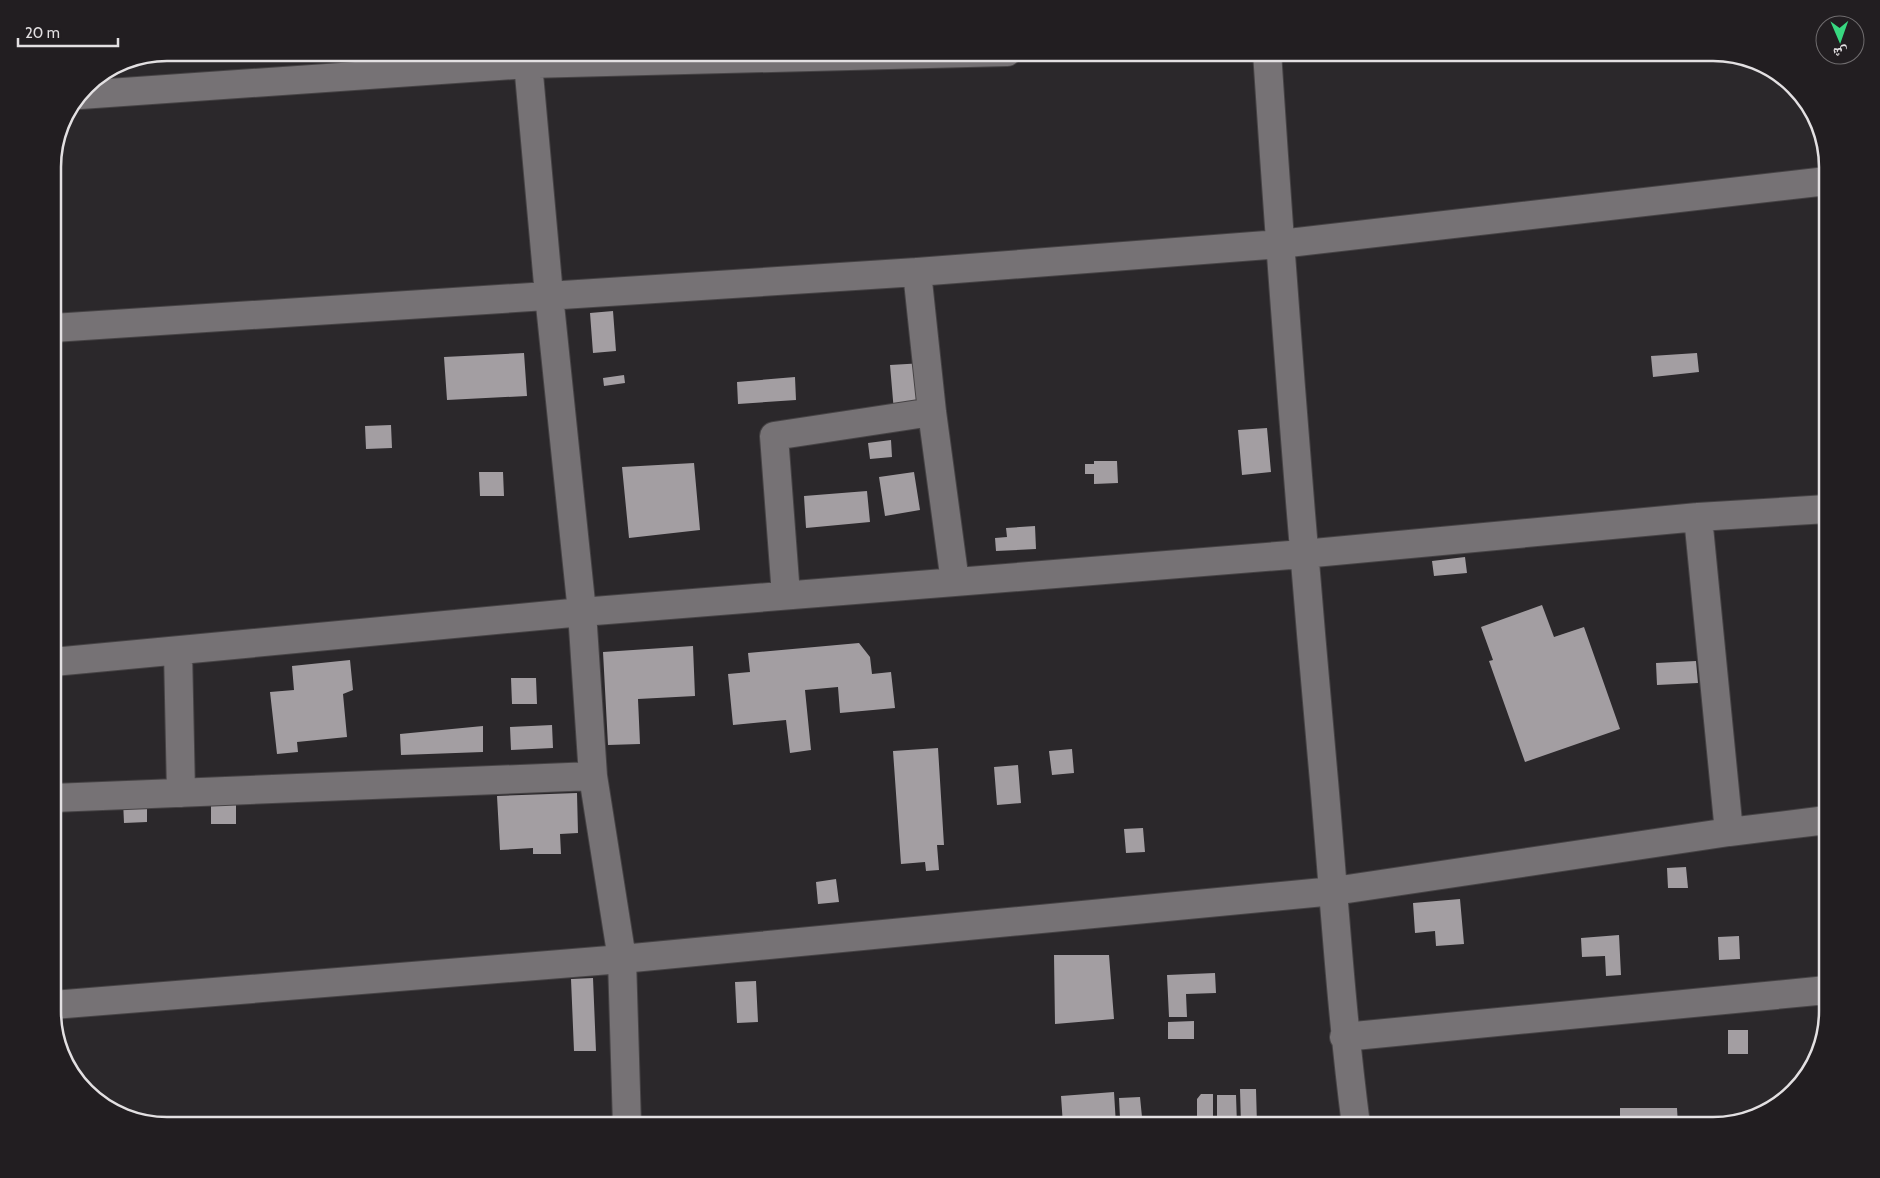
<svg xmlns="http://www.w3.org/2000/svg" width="1880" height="1178" font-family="Cabin,'Noto Naskh Arabic',sans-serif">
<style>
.building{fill:#a39ea2}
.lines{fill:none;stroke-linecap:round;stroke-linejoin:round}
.minor-casing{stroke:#464345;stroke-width:30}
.minor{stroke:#767275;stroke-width:28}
.rim{fill:none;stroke:#e3e0e2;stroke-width:2.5}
</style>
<rect width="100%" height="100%" fill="#2b282b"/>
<!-- building -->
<path class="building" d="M613,311l3,40 -23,2 -3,-40z
M524,353l3,43 -80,4 -3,-43z
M1697,353l2,19 -46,5 -2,-21z
M924,363l4,46 -34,3 -4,-47z
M624,375l1,8 -21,3 -1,-8z
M795,377l1,23 -58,4 -1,-22z
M391,425l1,23 -26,1 -1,-23z
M1267,428l4,44 -29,3 -4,-45z
M891,440l1,17 -22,2 -2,-16z
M1094,461h23l1,22 -24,1v-10h-9v-10h9z
M694,463l6,67 -71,8 -7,-71z
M479,472h24l1,24h-24z
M914,472l6,38 -35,6 -6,-39z
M867,491l3,31 -64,6 -2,-32z
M1035,526l1,23 -40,2 -1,-13 12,-1 -1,-9z
M1465,557l2,16 -33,3 -2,-15z
M1542,605l12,32 30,-10 36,102 -95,33 -36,-101 4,-1 -12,-33z
M859,643l11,14 2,17 19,-2 4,36 -55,5 -2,-26 -33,3 6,60 -21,3 -4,-33 -53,5 -5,-51 22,-2 -2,-19z
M693,646l2,50 -57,3 2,45 -32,1 -5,-93z
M350,660l3,30 -10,4 4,43 -50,5 1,10 -21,2 -7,-62 24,-2 -2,-24z
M1696,661l2,22 -41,2 -1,-22z
M511,678h25l1,26h-25z
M552,725l1,23 -42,2 -1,-23z
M483,726v26l-82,3 -1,-21z
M938,748l6,97h-7l2,25 -13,1 -1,-9 -24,2 -8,-113z
M1072,749l2,24 -22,2 -3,-24z
M1018,765l3,38 -24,2 -3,-38z
M577,793l1,40 -18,1 1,20h-28v-6l-33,2 -3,-54z
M211,800h25v24h-25z
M123,801h24v21l-23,1z
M1143,828l2,24 -19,1 -2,-24z
M1686,867l2,21h-20l-1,-20z
M836,879l3,23 -21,2 -2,-22z
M1460,899l4,45 -28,2 -1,-15 -20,2 -2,-30z
M1619,935l2,40 -15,1 -1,-20 -23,1 -1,-19z
M1739,936l1,23 -21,1 -1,-23z
M1054,955h55l5,64 -59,5z
M1215,973l1,20 -30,1 1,23h-18l-2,-42z
M593,978l3,73h-22l-3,-72z
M756,981l2,41 -21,1 -2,-41z
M1194,1021v18h-26v-17z
M1728,1030h20v24h-20z
M1240,1089h16l1,36h-16z
M1114,1092l2,33h-53l-2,-29z
M1201,1094h12v27h-16v-22z
M1217,1095h19l1,30h-20z
M1140,1097l2,20 -22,1 -1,-20z
M1620,1108h57l1,17h-58z
M947,1121v4h-26l-1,-2z"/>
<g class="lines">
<defs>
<path id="minor" d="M527,52l22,243 33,317 11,164 29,183 5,166
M1267,52c16,244 35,486 57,729 10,115 17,230 32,344
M80,95l448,-31 479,-12
M917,272l15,140 23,170
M53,328l864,-56 363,-28 547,-63
M1698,517l31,315
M786,595l-12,-159 158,-24
M178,651l3,142
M53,662l529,-50 721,-58 395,-37 129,-8
M53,798l540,-22
M53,1005l569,-46 712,-68 395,-59 98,-12
M1344,1037l483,-47"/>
</defs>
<!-- minor casing -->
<use href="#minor" class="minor-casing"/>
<!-- minor -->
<use href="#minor" class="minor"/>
</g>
<!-- crop -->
<path d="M0 0H1880V1178H0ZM167 61H1713A106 106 0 0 1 1819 167V1011A106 106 0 0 1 1713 1117H167A106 106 0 0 1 61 1011V167A106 106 0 0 1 167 61Z" fill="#221e21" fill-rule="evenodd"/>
<path class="rim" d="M167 61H1713A106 106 0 0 1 1819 167V1011A106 106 0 0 1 1713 1117H167A106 106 0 0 1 61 1011V167A106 106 0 0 1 167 61Z"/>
<!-- north arrow -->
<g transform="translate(1840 40) rotate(178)"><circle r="24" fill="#221e21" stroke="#6f6c6e"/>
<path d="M0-4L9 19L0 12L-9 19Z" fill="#38d880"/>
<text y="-8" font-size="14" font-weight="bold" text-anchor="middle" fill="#e3e0e2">ش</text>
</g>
<!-- scale -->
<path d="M18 38v8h100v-8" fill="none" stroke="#e3e0e2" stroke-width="2.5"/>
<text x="25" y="38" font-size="15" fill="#e3e0e2" stroke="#221e21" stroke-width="4" paint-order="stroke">20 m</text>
</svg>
